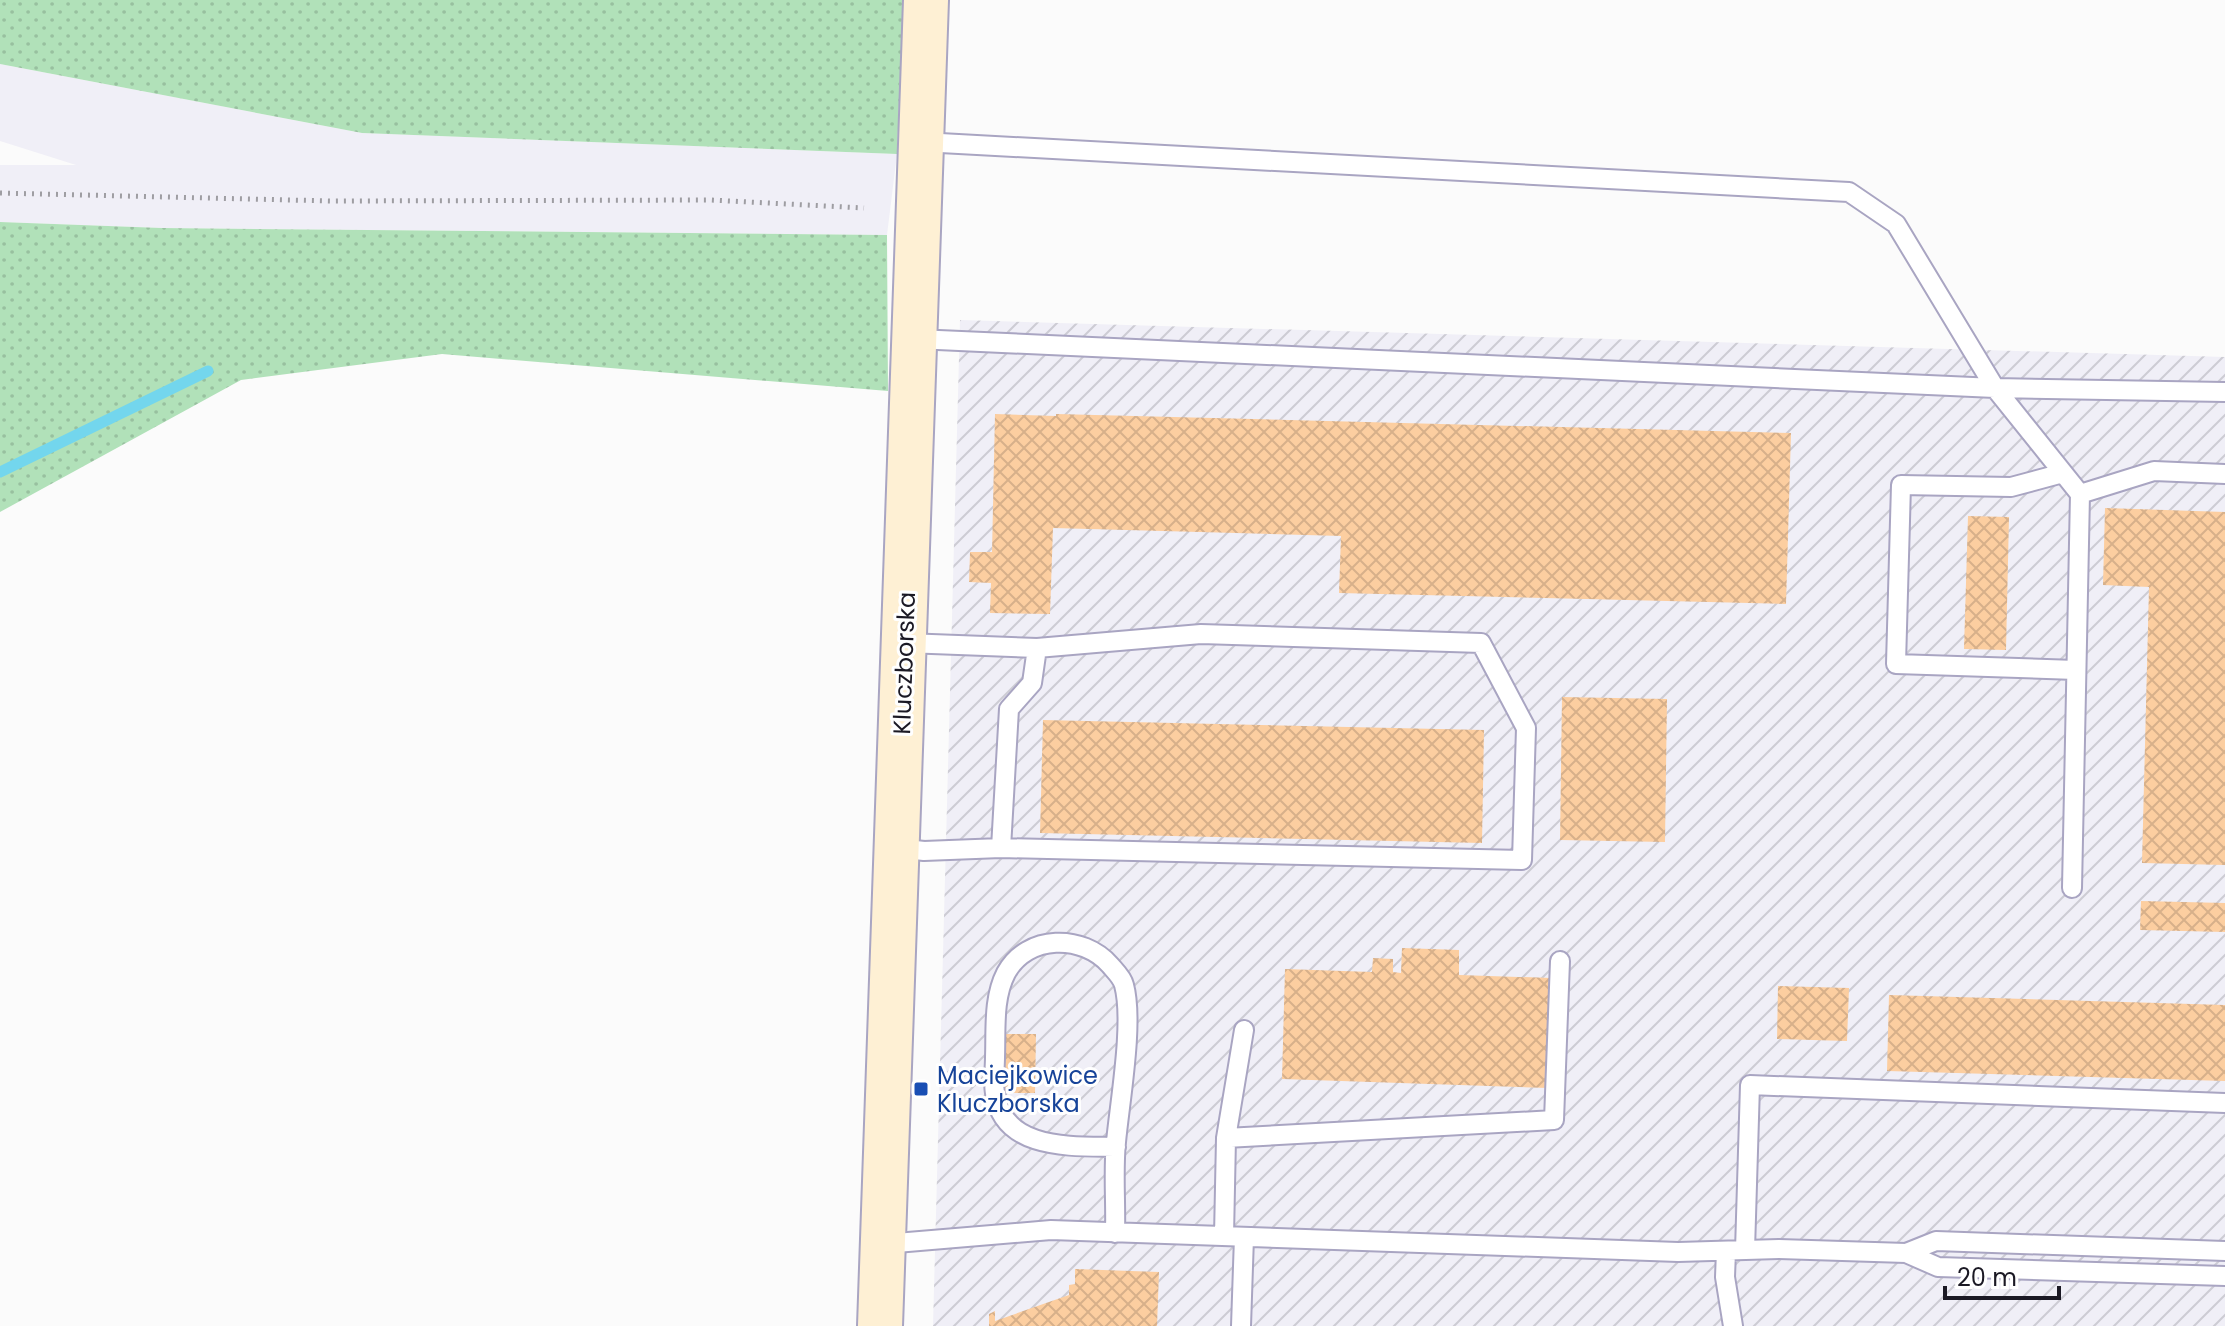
<svg xmlns="http://www.w3.org/2000/svg" width="2225" height="1326" font-family="Poppins,sans-serif">
<style>
.industrial{fill:url(#industrial-furrows)}
.built{fill:#f0eff7}
.grass{fill:url(#grass-dots)}
.lines{fill:none;stroke-linecap:round;stroke-linejoin:round}
.stream{stroke:#73d6ed;stroke-width:11}
.building{fill:url(#building-cross-hatch)}
.lane-casing{stroke:#a9a5c2;stroke-width:22}
.secondary-casing{stroke:#a9a5c2;stroke-width:48}
.path{stroke:#9e9da2;stroke-width:5;stroke-dasharray:2 6;stroke-linecap:butt}
.lane{stroke:#fff;stroke-width:18}
.secondary{stroke:#fef0d4;stroke-width:44}
.transit-dot{fill:#1a4fb4;stroke:#fff;stroke-width:3}
.labels{text-anchor:middle;dominant-baseline:central;stroke-width:6;stroke-linejoin:round;paint-order:stroke}
.street-label{font-size:24px;fill:#1b1924;stroke:#fff}
.transit-label{font-size:24px;fill:#164399;stroke:#fff;text-anchor:start}
</style>
<defs>
<pattern id="industrial-furrows" width="10" height="10" patternUnits="userSpaceOnUse" patternTransform="scale(2)"><rect width="10" height="10" fill="#f0eff7"/><path d="M-1 1l2-2M0 10L10 0M9 11l2-2" fill="none" stroke="#cdccd4"/></pattern>
<pattern id="grass-dots" width="8" height="8" patternUnits="userSpaceOnUse" patternTransform="scale(2)"><rect width="8" height="8" fill="#b1e1b9"/><path d="M2 2h.1M6 6h.1" fill="none" stroke="#98c09f" stroke-width="1.8" stroke-linecap="round"/></pattern>
<pattern id="building-cross-hatch" width="8" height="8" patternUnits="userSpaceOnUse" patternTransform="scale(2)"><rect width="8" height="8" fill="#fccea0"/><path d="M0 0l8 8M0 8l8-8" fill="none" stroke="#d7b08a"/></pattern>
</defs>
<rect width="100%" height="100%" fill="#fbfbfb"/>
<!-- industrial -->
<path class="industrial" d="M960,320l1265,37v969h-1292z"/>
<!-- built -->
<path class="built" d="M0,64l362,69 535,21 -10,81 -725,-7 -162,-6v-57h76l-76,-24z"/>
<!-- grass -->
<path class="grass" d="M0,0h903l-6,154 -535,-21 -362,-69z
M0,222l162,6 725,7 1,156 -446,-37 -201,26 -241,132z"/>
<g class="lines">
<!-- stream -->
<path class="stream" d="M0,472l208,-101"/>
</g>
<!-- building -->
<path class="building" d="M995,414l61,2v-2l735,19 -5,171 -447,-11 2,-57 -288,-8 -3,86 -60,-1 1,-30 -22,-1 1,-30h22z
M2105,508l120,4v353l-83,-2 7,-276 -46,-2z
M1968,516l41,1 -3,133 -42,-1z
M1562,697l105,2 -2,143 -105,-2z
M1043,720l441,10 -2,113 -442,-10z
M2141,901l84,2v29l-85,-2z
M1402,948l57,2v25l93,3 -4,110 -266,-9 3,-110 87,3 1,-14 20,1v13l8,1z
M1778,986l71,2 -2,53 -70,-2z
M1889,995l336,10v76l-338,-10z
M993,1034h43l-1,59h-43z
M1075,1269l84,3 -2,54h-168v-12l6,-3v10l74,-26v-10l6,-1z"/>
<g class="lines">
<defs>
<path id="lane" d="M922,142l927,50 47,32 99,164 85,106 -8,394
M916,339l1079,49 230,4
M2063,473l-52,14 -110,-2 -5,179 180,6
M2080,494l74,-23 71,3
M897,848l27,3 77,-3 521,12 4,-132 -45,-85 -280,-9 -164,14 -132,-5
M1001,848l8,-139 23,-26 5,-35
M1244,1030l-18,108 328,-18 6,-159
M1115,1233c1,-30 -2,-61 1,-91 4,-42 18,-120 8,-157 -2,-8 -9,-14 -14,-20 -27,-31 -83,-31 -104,8 -13,25 -10,56 -11,84 0,11 -2,25 0,36 8,58 77,53 121,54
M1224,1236l2,-98
M884,1244l167,-14 627,22 101,-3 127,4 32,14 287,9
M1745,1250l5,-165 475,18
M1726,1251l-1,26 8,49
M1906,1253l30,-12 289,10
M1241,1326l3,-89"/>
<path id="secondary" d="M880,1326l46,-1326"/>
</defs>
<!-- lane casing -->
<use href="#lane" class="lane-casing"/>
<!-- secondary casing -->
<use href="#secondary" class="secondary-casing"/>
<!-- path -->
<path class="path" d="M0,193l332,8 378,-1 154,8"/>
<!-- lane -->
<use href="#lane" class="lane"/>
<!-- secondary -->
<use href="#secondary" class="secondary"/>
</g>
<!-- markers -->
<rect class="transit-dot" x="913" y="1081" width="16" height="16" rx="4"/>
<g class="labels">
<!-- street labels -->
<g class="street-label">
<text transform="translate(904 663) rotate(-88)">Kluczborska</text>
</g>
<!-- transit labels -->
<g class="transit-label">
<text x="937" y="1075">Maciejkowice<tspan x="937" dy="28">Kluczborska</tspan></text>
</g>
</g>
<!-- scale -->
<path d="M1945 1286v12h114v-12" fill="none" stroke="#1b1924" stroke-width="4"/>
<text x="1957" y="1286" font-size="24" fill="#1b1924" stroke="#ffffff" stroke-width="6" paint-order="stroke">20 m</text>
</svg>
